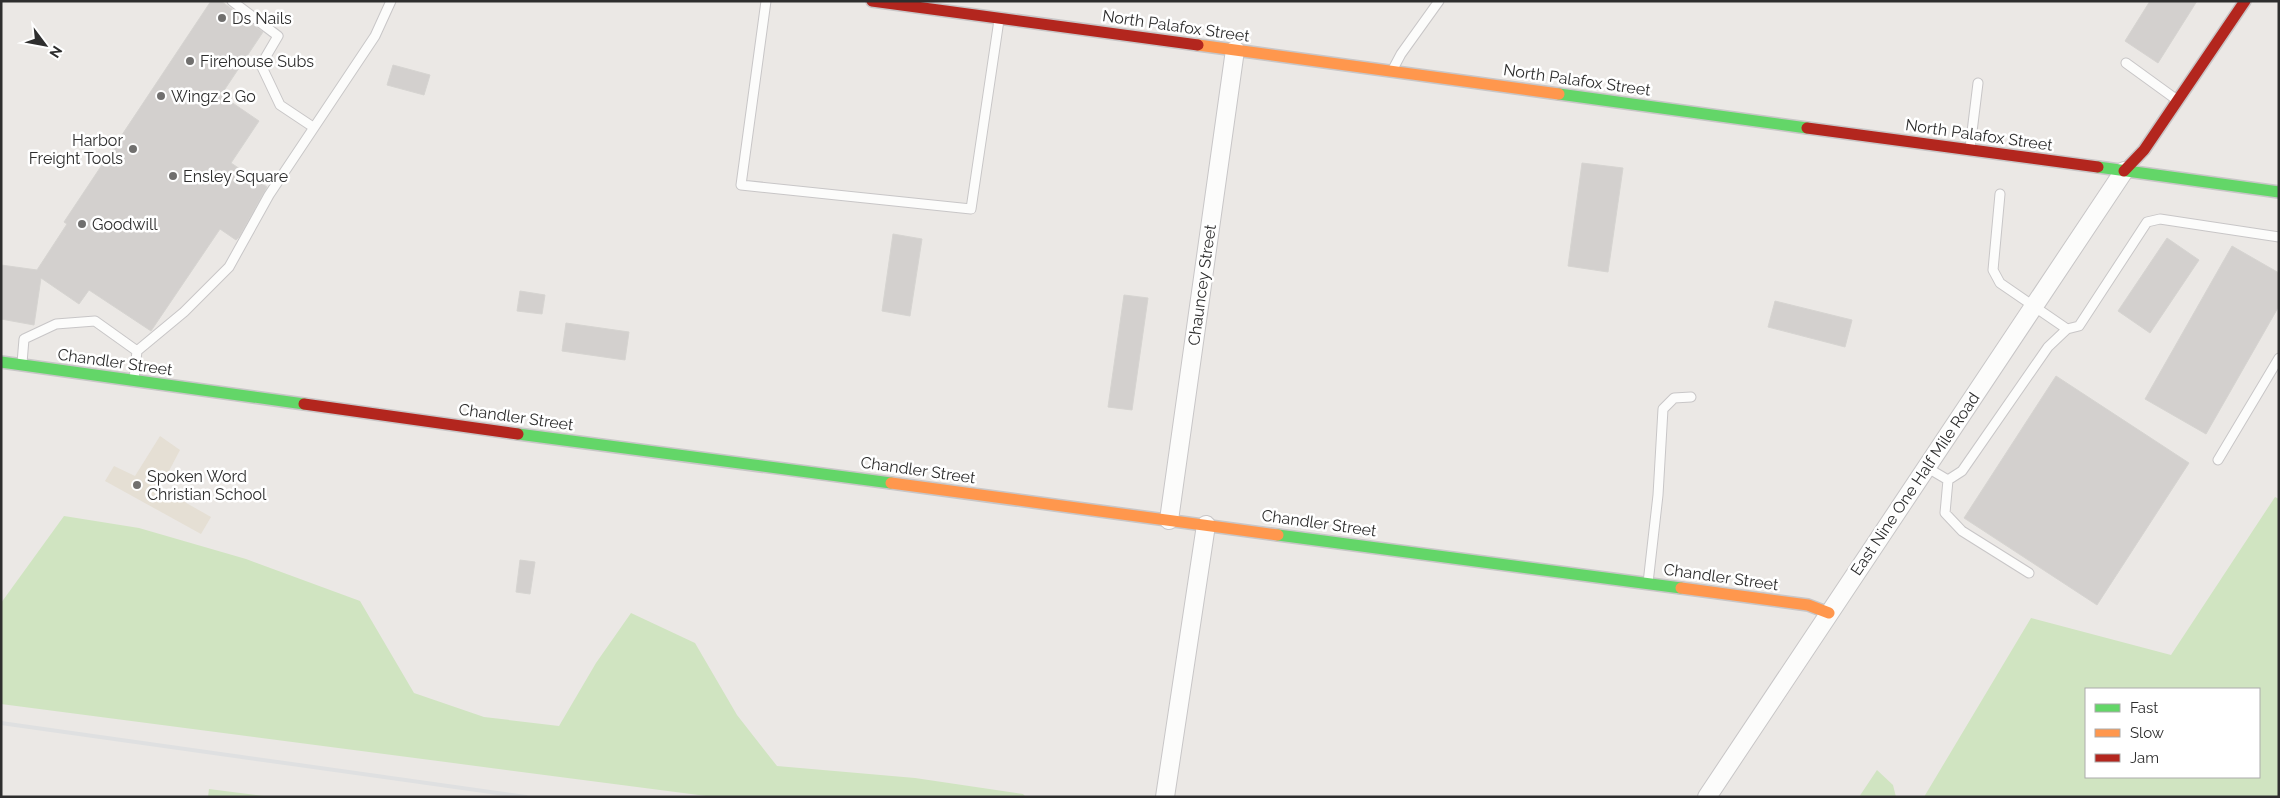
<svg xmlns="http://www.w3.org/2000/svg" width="2280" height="798" font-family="Raleway,sans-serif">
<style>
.education{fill:#e5dfd4}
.green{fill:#d0e4c1;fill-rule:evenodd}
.building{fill:#d3d0ce;stroke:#d6d4d1}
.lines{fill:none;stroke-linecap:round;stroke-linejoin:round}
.lane-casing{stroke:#c8c6c7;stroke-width:11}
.street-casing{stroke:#c8c6c7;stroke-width:20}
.fast-casing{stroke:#c8c6c7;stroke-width:14}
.slow-casing{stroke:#c8c6c7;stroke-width:14}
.jam-casing{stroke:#c8c6c7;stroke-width:14}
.lane{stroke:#fcfcfb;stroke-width:9}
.street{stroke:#fcfcfb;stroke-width:18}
.fast{stroke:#63d668;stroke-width:11}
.slow{stroke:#ff974d;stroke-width:11}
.jam{stroke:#b3261e;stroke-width:11}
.rail{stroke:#dfe0e1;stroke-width:4}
.poi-dot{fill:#706f6e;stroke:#fff;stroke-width:2}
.labels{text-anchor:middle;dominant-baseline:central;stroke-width:5;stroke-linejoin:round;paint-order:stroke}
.poi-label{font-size:16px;fill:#2e2e2e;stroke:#fff;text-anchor:start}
.street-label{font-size:16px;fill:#2e2e2e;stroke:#fff}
</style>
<rect width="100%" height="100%" fill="#ebe8e5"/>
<!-- education -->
<path class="education" d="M160,436l20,14 -20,38 51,29 -10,17 -96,-53 9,-15 21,10z"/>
<!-- green -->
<path class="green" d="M2275,497l4,2v298h-355l107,-179 140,37zM2259,689v88h-173v-88z
M64,516l75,12 107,31 114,42 54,92 70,24 75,9 37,-63 35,-50 64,30 42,72 40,51 138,12 108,16 3,3h-312l-713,-93v-101z
M1877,770l16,15 3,12h-37z
M209,789l63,8h-64z"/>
<!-- building -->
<path class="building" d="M211,1h10l42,31 -42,63 38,26 -28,42 36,24 -28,50 -3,3 -16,-11 -69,102 -62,-41 -10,14 -38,-26 -7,47 -33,-6v-54l36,5 30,-46 -3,-2z
M2150,1h47l-39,62 -33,-22z
M393,65l37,10 -6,20 -37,-10z
M1582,163l41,5 -15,104 -40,-6z
M893,234l29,5 -12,77 -28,-5z
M2167,238l32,22 -49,73 -32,-22z
M2232,246l47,27v33l-73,128 -61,-35z
M520,291l25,4 -3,19 -25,-3z
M1124,295l24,3 -16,112 -24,-3z
M1775,301l77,19 -7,27 -77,-20z
M566,323l63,9 -4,28 -63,-9z
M2056,376l133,87 -92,142 -133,-87z
M520,560l15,2 -5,32 -14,-2z"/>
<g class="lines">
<defs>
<path id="lane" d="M232,1l46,35 -17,29 19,40 33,22
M766,1l-25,184 230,24 28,-189
M2126,63l51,37
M1393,69l8,-15 38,-53
M1970,148l8,-65
M2000,194l-7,76 7,13 67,46 12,-3 68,-104 13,-3 119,18
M22,363l2,-24 32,-15 39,-3 42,30
M134,379l3,-28 47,-39 45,-45 40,-72 106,-159 16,-35
M2218,460l61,-102
M1926,467l22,13 14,-9 86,-124 19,-18
M1948,480l-3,33 17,18 67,42
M1648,583l10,-88 5,-86 11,-11 17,-1"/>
<path id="street" d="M1169,520l66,-470
M1165,797l41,-272
M1707,797l417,-626"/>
<path id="fast" d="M1559,94l248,34
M2098,167l181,25
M1,362l303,42
M518,434l373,49
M1278,535l403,53"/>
<path id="slow" d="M1198,45l361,49
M891,483l387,52
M1681,588l127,17 21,8"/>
<path id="jam" d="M872,1l326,44
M1807,128l291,39
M2124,171l20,-21 101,-149
M304,404l214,30"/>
</defs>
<!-- lane casing -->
<use href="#lane" class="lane-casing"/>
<!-- street casing -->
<use href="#street" class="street-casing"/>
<!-- fast casing -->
<use href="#fast" class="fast-casing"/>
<!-- slow casing -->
<use href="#slow" class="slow-casing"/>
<!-- jam casing -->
<use href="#jam" class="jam-casing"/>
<!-- lane -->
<use href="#lane" class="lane"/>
<!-- street -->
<use href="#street" class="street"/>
<!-- fast -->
<use href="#fast" class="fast"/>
<!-- slow -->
<use href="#slow" class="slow"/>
<!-- jam -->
<use href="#jam" class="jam"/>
<!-- rail -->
<path class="rail" d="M1,723l525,74"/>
</g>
<!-- markers -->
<g class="poi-dot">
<circle cx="222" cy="18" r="5"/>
<circle cx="190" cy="61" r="5"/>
<circle cx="161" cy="96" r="5"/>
<circle cx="133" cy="149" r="5"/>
<circle cx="173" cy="176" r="5"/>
<circle cx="82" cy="224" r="5"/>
<circle cx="137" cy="485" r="5"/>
</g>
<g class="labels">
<!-- poi labels -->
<g class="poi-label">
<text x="232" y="18">Ds Nails</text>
<text x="200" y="61">Firehouse Subs</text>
<text x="171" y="96">Wingz 2 Go</text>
<text x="123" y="140" text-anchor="end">Harbor<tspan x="123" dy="18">Freight Tools</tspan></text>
<text x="183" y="176">Ensley Square</text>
<text x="92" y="224">Goodwill</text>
<text x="147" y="476">Spoken Word<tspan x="147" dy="18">Christian School</tspan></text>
</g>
<!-- street labels -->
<g class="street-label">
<text transform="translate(1176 26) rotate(8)">North Palafox Street</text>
<text transform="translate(1577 80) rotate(8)">North Palafox Street</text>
<text transform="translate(1979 135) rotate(8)">North Palafox Street</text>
<text transform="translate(1202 285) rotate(-82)">Chauncey Street</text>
<text transform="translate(115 362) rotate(8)">Chandler Street</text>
<text transform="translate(516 417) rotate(8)">Chandler Street</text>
<text transform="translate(918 470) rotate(8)">Chandler Street</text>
<text transform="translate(1915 484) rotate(-56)">East Nine One Half Mile Road</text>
<text transform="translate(1319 523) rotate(8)">Chandler Street</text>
<text transform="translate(1721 577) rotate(8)">Chandler Street</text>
</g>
</g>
<!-- border -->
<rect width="2280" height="798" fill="none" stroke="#2e2e2e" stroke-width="5"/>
<!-- legend -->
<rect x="2085" y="688" width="175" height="90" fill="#ffffff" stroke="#ababab"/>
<rect x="2095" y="704" width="25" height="8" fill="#63d668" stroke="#ababab"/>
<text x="2130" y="713" font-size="15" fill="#2e2e2e">Fast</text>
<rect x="2095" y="729" width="25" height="8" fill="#ff974d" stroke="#ababab"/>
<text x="2130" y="738" font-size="15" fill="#2e2e2e">Slow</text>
<rect x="2095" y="754" width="25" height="8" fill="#b3261e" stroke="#ababab"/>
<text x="2130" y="763" font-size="15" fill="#2e2e2e">Jam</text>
<!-- north arrow -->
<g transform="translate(45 45) rotate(122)" stroke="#ffffff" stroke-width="4" paint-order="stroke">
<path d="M0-4L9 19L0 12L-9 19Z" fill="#2e2e2e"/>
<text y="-8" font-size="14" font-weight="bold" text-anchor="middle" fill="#2e2e2e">N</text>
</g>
</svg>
